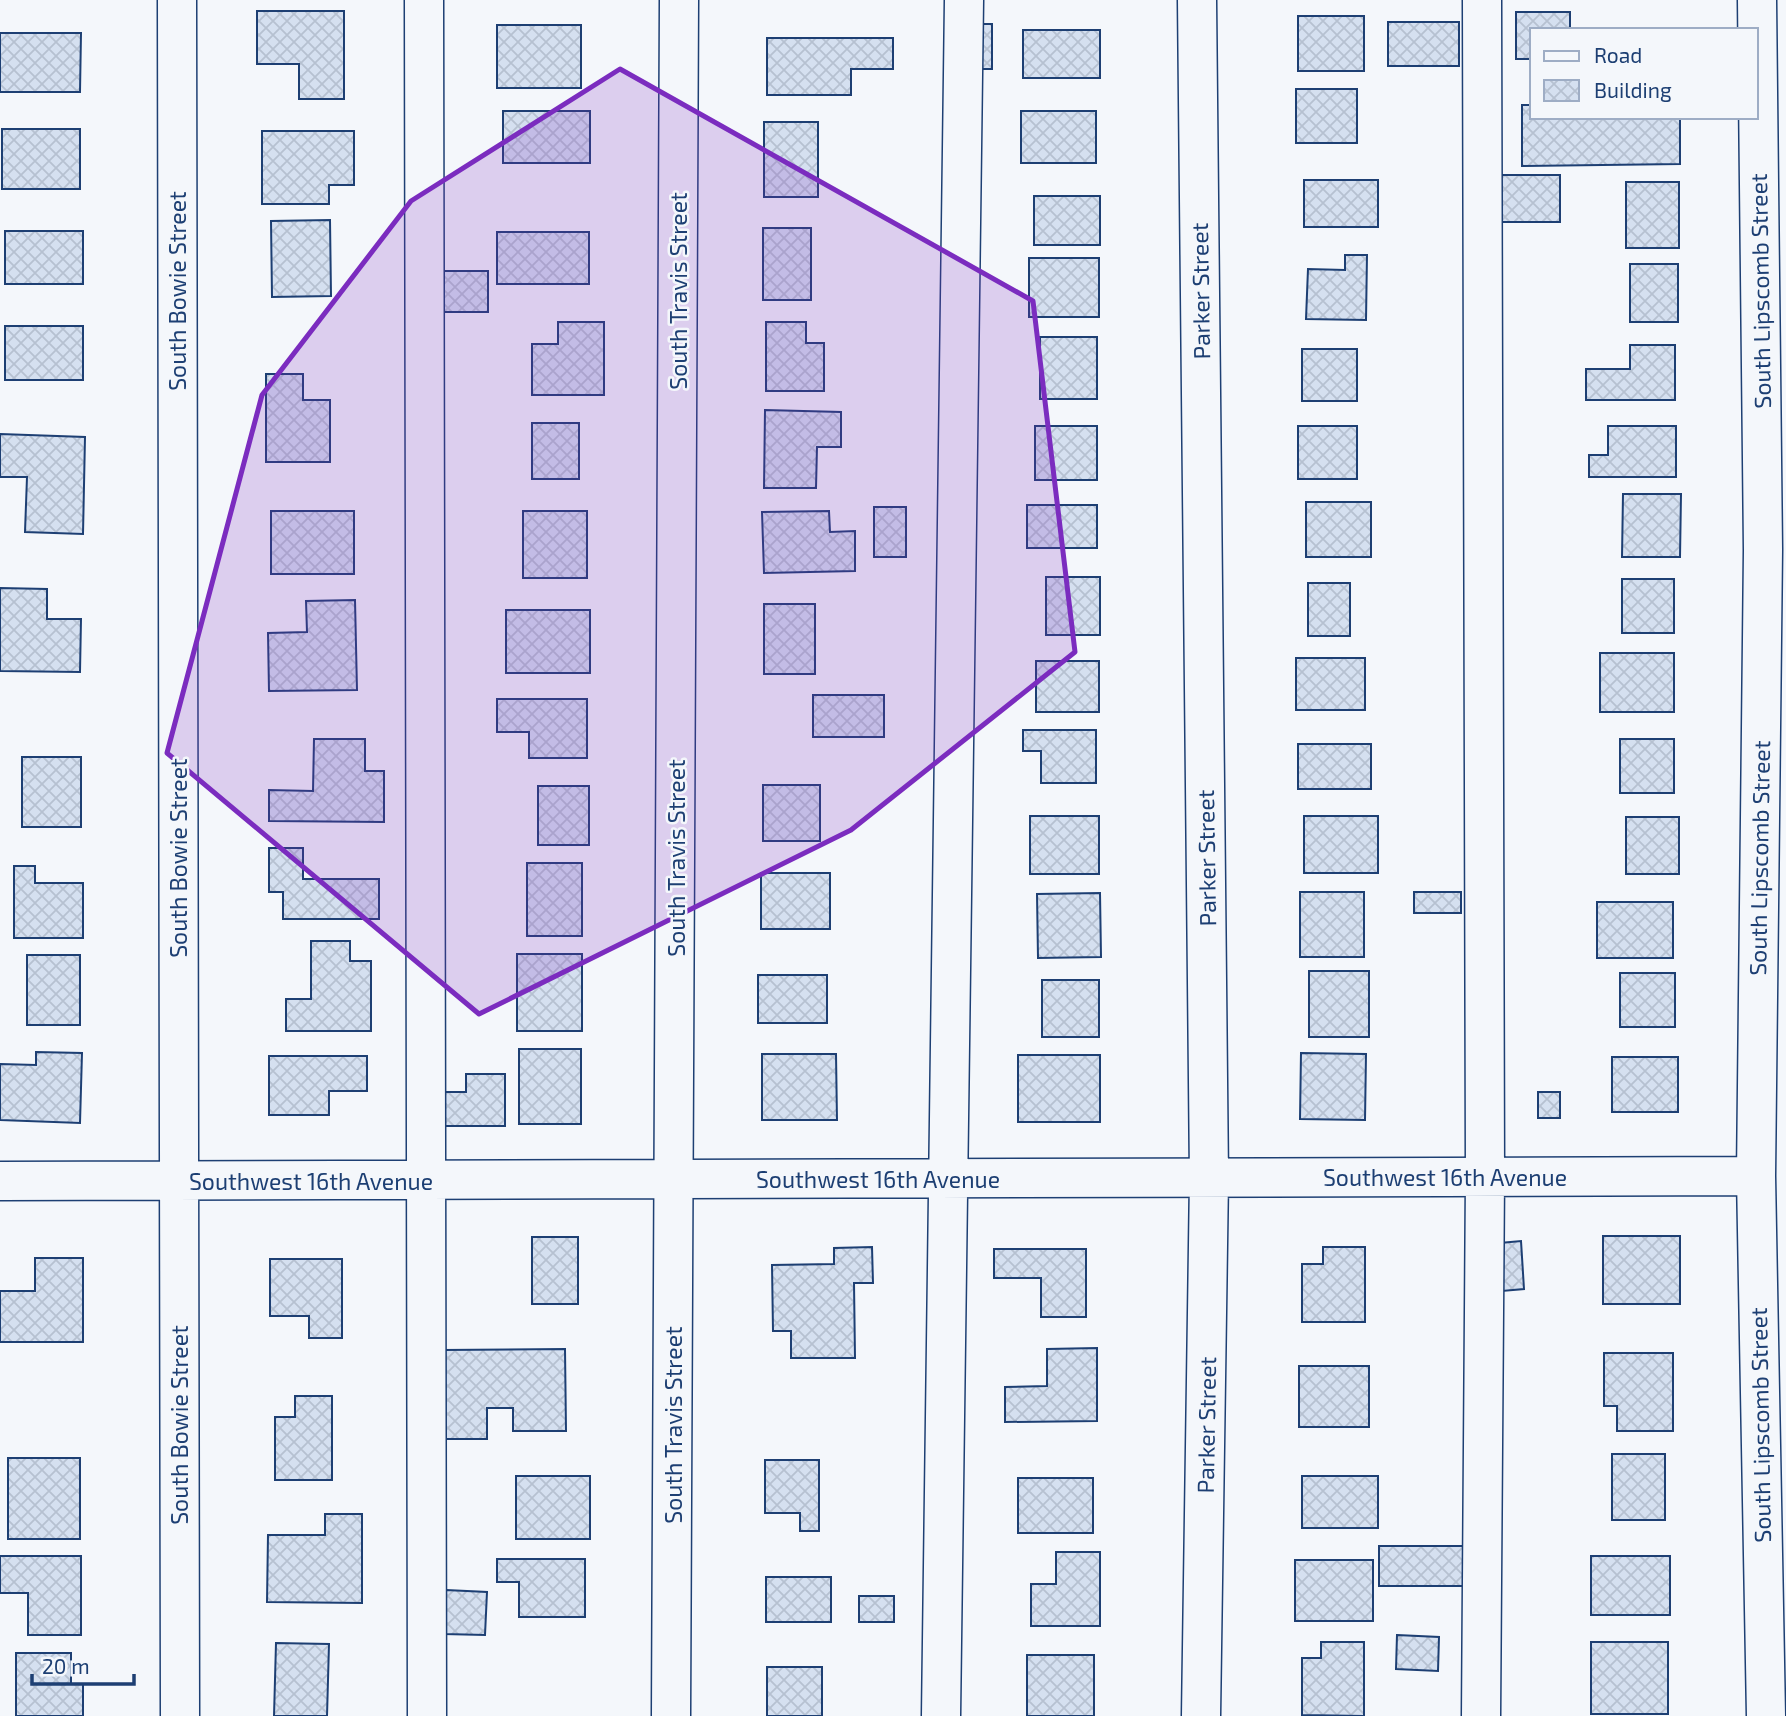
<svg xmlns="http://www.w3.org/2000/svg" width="1786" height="1716" font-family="'Exo 2',sans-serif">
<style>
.building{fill:url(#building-cross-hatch);stroke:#1d3f73;stroke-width:2}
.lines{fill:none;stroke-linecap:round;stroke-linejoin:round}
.minor-casing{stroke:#1d3f73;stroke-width:41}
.minor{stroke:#f4f7fb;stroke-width:38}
.marked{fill:#7b2cbf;fill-opacity:0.2;stroke:#7b2cbf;stroke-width:5;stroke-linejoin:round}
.labels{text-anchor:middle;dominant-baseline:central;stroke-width:5;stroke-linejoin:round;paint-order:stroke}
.street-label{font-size:23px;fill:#1d3f73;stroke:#f4f7fb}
</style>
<defs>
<pattern id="building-cross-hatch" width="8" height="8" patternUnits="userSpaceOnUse" patternTransform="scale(1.75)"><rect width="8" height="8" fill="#d5e0f0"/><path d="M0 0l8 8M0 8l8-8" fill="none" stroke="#b6c1d1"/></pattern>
</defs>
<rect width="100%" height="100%" fill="#f4f7fb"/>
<!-- building -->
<path class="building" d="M257,11h87v88h-45v-35h-42z
M1516,12h54v18h-38v29h-16z
M1298,16h66v55h-66z
M1388,22h71v44h-71z
M964,24h28v45h-28z
M497,25h84v63h-84z
M1023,30h77v48h-77z
M0,33h81l-1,59h-80z
M767,38h126v31h-42v26h-84z
M1296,89h61v54h-61z
M1522,105h10v12h148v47l-158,2z
M503,111h87v52h-87z
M1021,111h75v52h-75z
M764,122h54v75h-54z
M2,129h78v60h-78z
M262,131h92v54h-25v19h-67z
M1494,175h66v47h-66z
M1304,180h74v47h-74z
M1626,182h53v66h-53z
M1034,196h66v49h-66z
M330,220l1,76 -59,1 -1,-76z
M763,228h48v72h-48z
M5,231h78v53h-78z
M497,232h92v52h-92z
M1345,255h22l-1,65 -60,-1 2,-50 37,1z
M1029,258h70v59h-70z
M1630,264h48v58h-48z
M444,271h44v41h-44z
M558,322h46v73h-72v-51h26z
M766,322h40v21h18v48h-58z
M5,326h78v54h-78z
M1040,337h57v62h-57z
M1630,345h45v55h-89v-31h44z
M1302,349h55v52h-55z
M266,374h37v26h27v62h-64z
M765,410l76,2v35h-24l-1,41h-52z
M532,423h47v56h-47z
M1035,426h62v54h-62z
M1298,426h59v53h-59z
M1608,426h68v51h-87v-22h19z
M0,434l85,3 -2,97 -58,-2 2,-55h-27z
M1623,494h58l-1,63h-58z
M1306,502h65v55h-65z
M1027,505h70v43h-70z
M874,507h32v50h-32z
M271,511h83v63h-83z
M523,511h64v67h-64z
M829,511l1,21 25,-1v40l-91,2 -2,-61z
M1046,577h54v58h-54z
M1622,579h52v54h-52z
M1308,583h42v53h-42z
M0,588l47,1v30h34l-1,53 -80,-1z
M355,600l2,90 -88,1 -1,-58 39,-1 -1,-31z
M764,604h51v70h-51z
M506,610h84v63h-84z
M1600,653h74v59h-74z
M1296,658h69v52h-69z
M1036,661h63v51h-63z
M813,695h71v42h-71z
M497,699h90v59h-58v-26h-32z
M1023,730h73v53h-55v-32h-18z
M314,739h51v32h19v51l-115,-1v-31l44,1z
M1620,739h54v54h-54z
M1298,744h73v45h-73z
M22,757h59v70h-59z
M763,785h57v56h-57z
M538,786h51v59h-51z
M1030,816h69v58h-69z
M1304,816h74v57h-74z
M1626,817h53v57h-53z
M269,848h34v31h76v40h-96v-27h-14z
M527,863h55v73h-55z
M14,866h21v17h48v55h-69z
M761,873h69v56h-69z
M1300,892h64v65h-64z
M1414,892h47v21h-47z
M1100,893l1,64 -63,1 -1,-64z
M1597,902h76v56h-76z
M311,941h39v20h21v70h-85v-32h25z
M517,954h65v77h-65z
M27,955h53v70h-53z
M1309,971h60v66h-60z
M1620,973h55v54h-55z
M758,975h69v48h-69z
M1042,980h57v57h-57z
M519,1049h62v75h-62z
M36,1052l46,1 -2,70 -80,-3v-56l36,1z
M1301,1053l65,1 -1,66 -65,-1z
M762,1054h74l1,66h-75z
M1018,1055h82v67h-82z
M269,1056h98v35h-38v24h-60z
M1612,1057h66v55h-66z
M466,1074h39v52h-63v-34h24z
M1538,1092h22v26h-22z
M1603,1236h77v68h-77z
M532,1237h46v67h-46z
M1521,1241l3,48 -22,2 -2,-48z
M872,1247l1,36h-19l1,75h-64v-27h-18l-1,-66 62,-1v-16z
M1323,1247h42v75h-63v-58h21z
M994,1249h92v68h-45v-39h-47z
M35,1258h48v84h-83v-51h35z
M270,1259h72v79h-33v-22h-39z
M1097,1348v73l-92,1v-35l42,-1v-37z
M565,1349l1,82h-53v-23h-26v31h-44v-89z
M1604,1353h69v78h-56v-25h-13z
M1299,1366h70v61h-70z
M295,1396h37v84h-57v-63h20z
M1612,1454h53v66h-53z
M8,1458h72v81h-72z
M765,1460h54v71h-19v-18h-35z
M516,1476h74v63h-74z
M1302,1476h76v52h-76z
M1018,1478h75v55h-75z
M325,1514h37v89l-95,-1 1,-67h57z
M1379,1546h86v40h-86z
M1056,1552h44v74h-69v-42h25z
M0,1556h81v79h-53v-42h-28z
M1591,1556h79v59h-79z
M497,1559h88v58h-66v-35h-22z
M1295,1560h78v61h-78z
M766,1577h65v45h-65z
M446,1590l41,2 -2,43 -41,-1z
M859,1596h35v26h-35z
M1397,1635l42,2 -1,34 -42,-2z
M1321,1642h43v74l-62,-1v-57h19z
M1591,1642h77v72h-77z
M276,1643l53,1 -2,72h-53z
M16,1653h55v31h12v32h-67z
M1027,1655h67v61h-67z
M767,1667h55v49h-55z"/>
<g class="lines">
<defs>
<path id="minor" d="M177,0l3,1716
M424,0l3,1716
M1197,0l12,1178 -8,538
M1757,0l6,550 -7,626 10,540
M0,1181l1756,-5
M671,1716l8,-1716
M941,1716l23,-1716
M1481,1716l4,-539 -3,-1177"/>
</defs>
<!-- minor casing -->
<use href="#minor" class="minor-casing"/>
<!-- minor -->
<use href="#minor" class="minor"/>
</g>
<!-- marked area -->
<path class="marked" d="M620,69l413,232 42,351 -224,178 -372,184 -312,-261 95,-358 149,-194z"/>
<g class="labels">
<!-- street labels -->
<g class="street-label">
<text transform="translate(177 291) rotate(-90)">South Bowie Street</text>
<text transform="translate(678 291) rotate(-90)">South Travis Street</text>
<text transform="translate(1200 291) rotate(-91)">Parker Street</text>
<text transform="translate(1760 291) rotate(-91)">South Lipscomb Street</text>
<text transform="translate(178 858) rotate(-90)">South Bowie Street</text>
<text transform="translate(676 858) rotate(-90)">South Travis Street</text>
<text transform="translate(1206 858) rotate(-91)">Parker Street</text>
<text transform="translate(1759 858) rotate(-89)">South Lipscomb Street</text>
<text x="1445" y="1177">Southwest 16th Avenue</text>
<text x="878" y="1179">Southwest 16th Avenue</text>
<text x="311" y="1181">Southwest 16th Avenue</text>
<text transform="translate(179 1425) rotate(-90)">South Bowie Street</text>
<text transform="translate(673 1425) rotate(-90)">South Travis Street</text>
<text transform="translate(1206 1425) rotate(-89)">Parker Street</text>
<text transform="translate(1760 1425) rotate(-91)">South Lipscomb Street</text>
</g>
</g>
<!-- legend -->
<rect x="1530" y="28" width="228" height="91" fill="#f4f7fb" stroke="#9eadc5" stroke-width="2"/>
<rect x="1544" y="51" width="35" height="10" fill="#f4f7fb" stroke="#9eadc5" stroke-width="2"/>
<text x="1594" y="63" font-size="21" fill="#1d3f73">Road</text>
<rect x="1544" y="80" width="35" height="21" fill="url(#building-cross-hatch)" stroke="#9eadc5" stroke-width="2"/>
<text x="1594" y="98" font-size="21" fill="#1d3f73">Building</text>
<!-- scale -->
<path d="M32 1674v10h102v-10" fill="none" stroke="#1d3f73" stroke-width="3.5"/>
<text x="42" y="1674" font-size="21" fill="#1d3f73" stroke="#f4f7fb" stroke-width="5" paint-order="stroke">20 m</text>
</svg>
